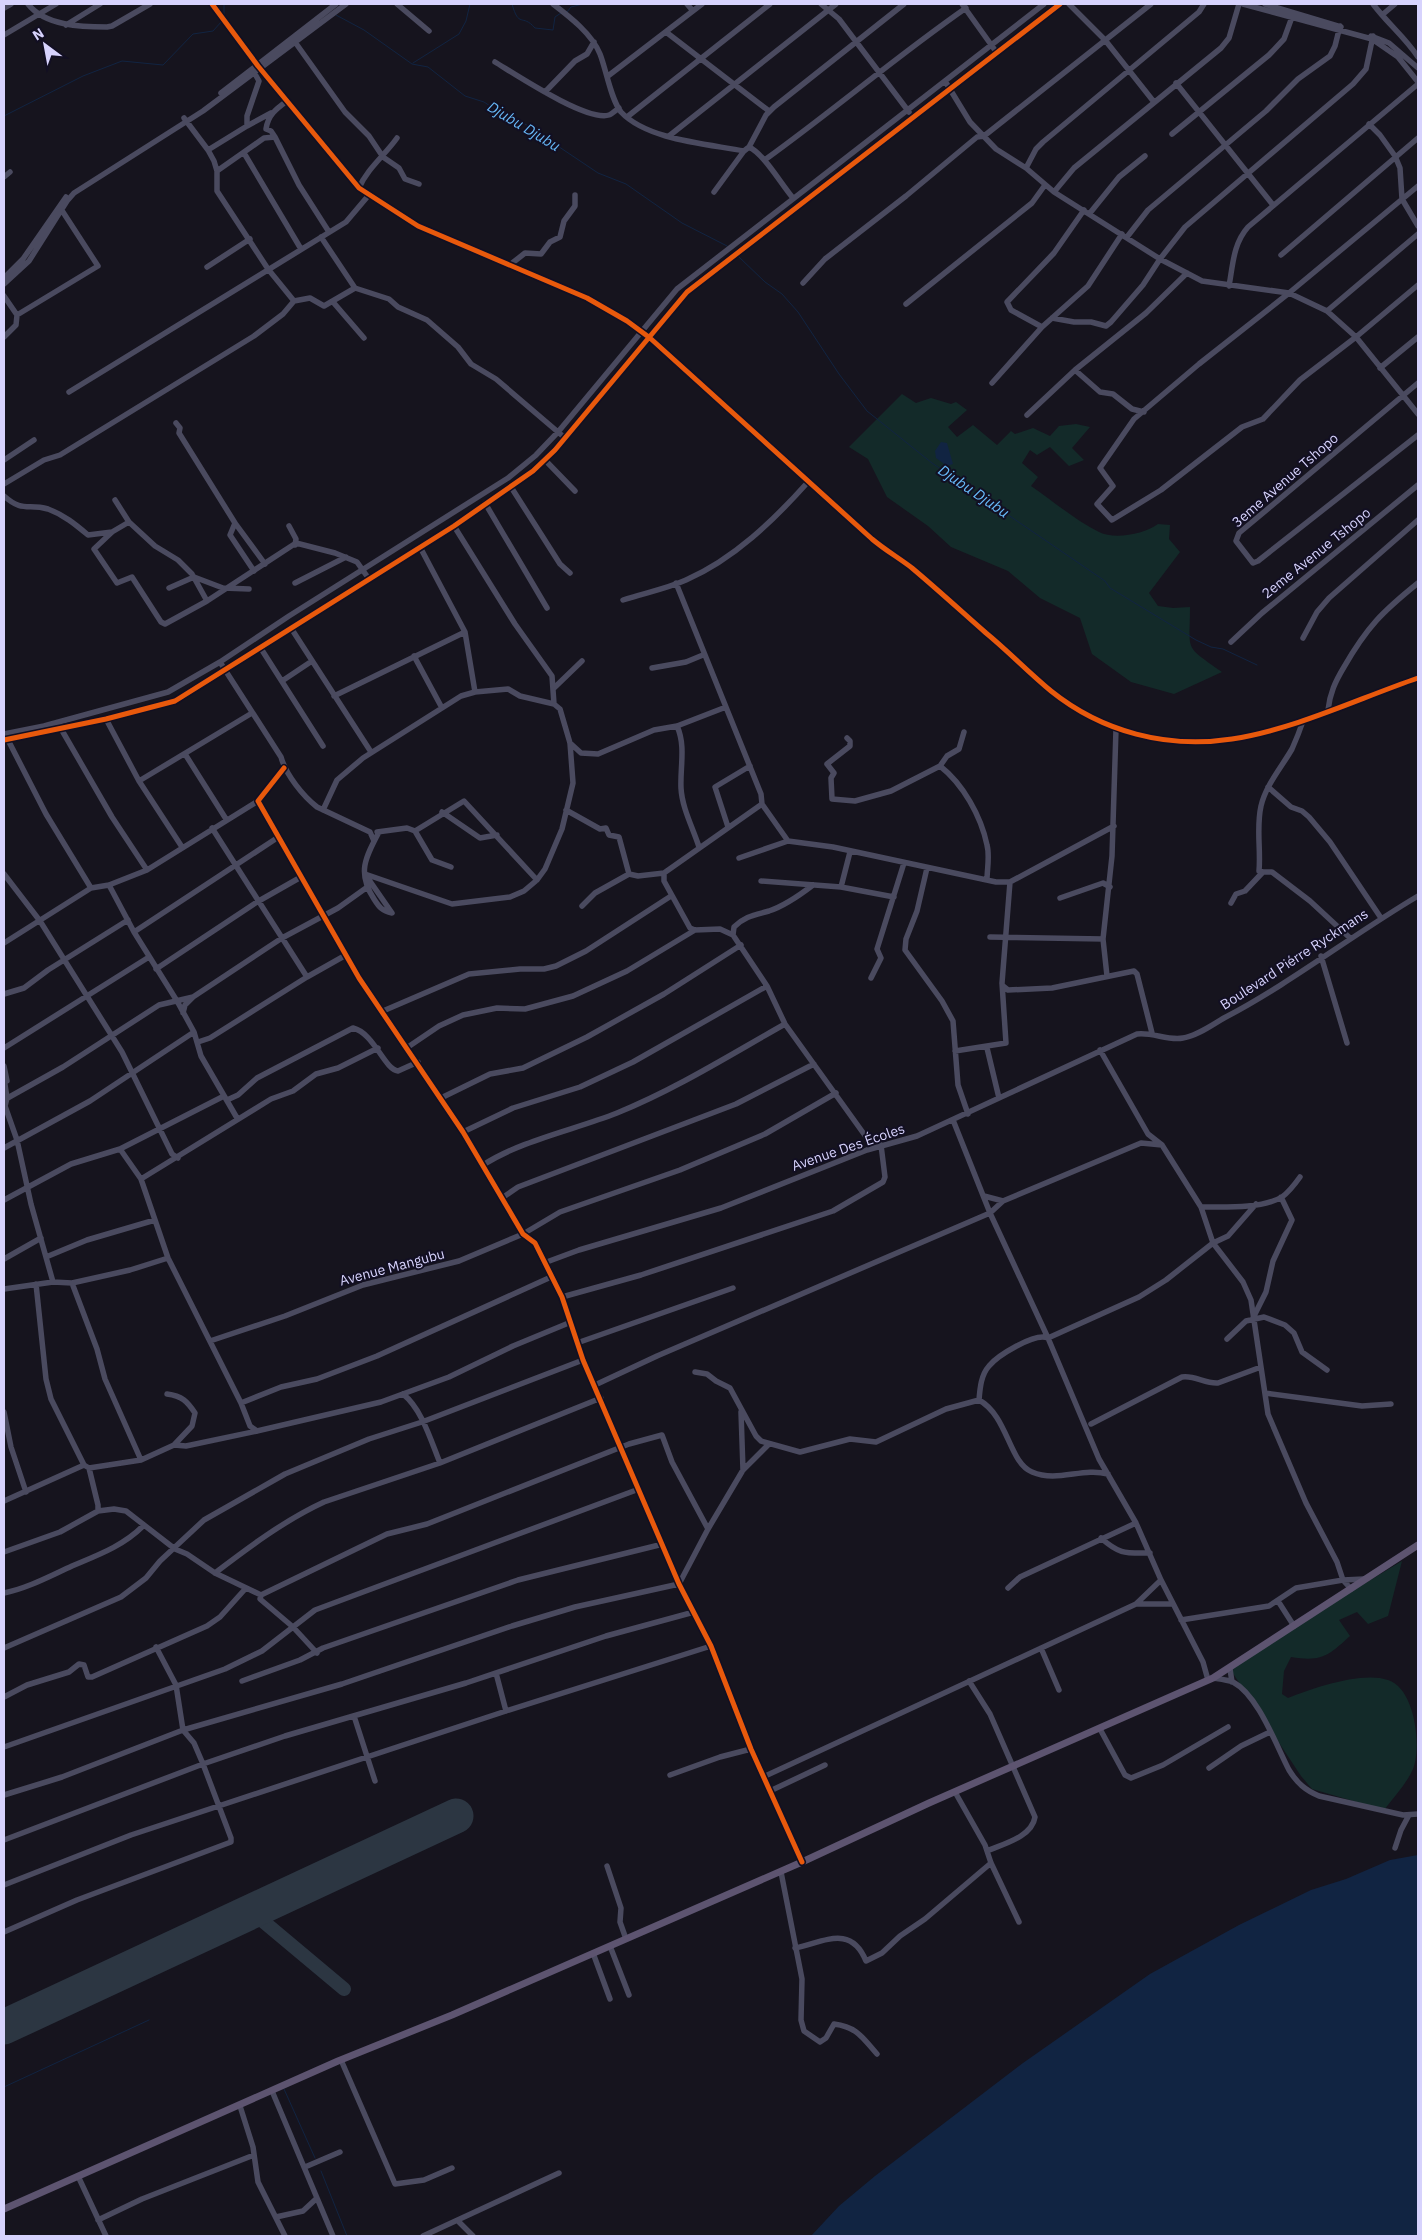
<svg xmlns="http://www.w3.org/2000/svg" width="1422" height="2240" font-family="'IBM Plex Sans',sans-serif">
<style>
.green{fill:#132a29}
.water{fill:#112442}
.lines{fill:none;stroke-linecap:round;stroke-linejoin:round}
.stream{stroke:#112442;stroke-width:1}
.taxiway{stroke:#2c3642;stroke-width:14}
.runway{stroke:#2c3642;stroke-width:35}
.minor{stroke:#4a4a5f;stroke-width:5.5}
.major{stroke:#5d5470;stroke-width:7}
.cycleway-casing{stroke:#120f23;stroke-width:8}
.cycleway{stroke:#e8590c;stroke-width:5}
.labels{text-anchor:middle;dominant-baseline:central;stroke-width:4;stroke-linejoin:round;paint-order:stroke}
.street-label{font-size:14px;fill:#d7d3fd;stroke:#120f23}
.water-label{font-size:15px;font-style:italic;fill:#67b9f8;stroke:#120f23}
</style>
<rect width="100%" height="100%" fill="#16141e"/>
<!-- green -->
<path class="green" d="M902,394l14,9 15,-5 20,6 5,-2 11,8 -19,17 9,10 16,-12 24,20 14,-14 4,3 18,-6 17,8 9,-10 17,-2 14,3 -18,21 12,12 -15,6 -19,-19 -13,8 -7,-5 -8,13 16,14 -7,9c22,15 44,34 68,46 16,8 45,2 59,-8l12,1 -1,14 11,13 -31,41 9,13 15,2 17,-1c0,46 -7,37 32,65l-48,22 -43,-12 -39,-28 -12,-36 -40,-20 -32,-27 -57,-24 -23,-21 -41,-29 -19,-38 -19,-12z
M1402,1561l-14,55 -20,8 -11,-12 -18,8 11,16c-22,20 -28,26 -59,21l-7,14 -2,23 6,4c25,-10 74,-27 100,-18 27,8 34,67 25,89 -6,14 -19,28 -29,41l-72,-21 -11,-13 -73,-110z"/>
<!-- water -->
<path class="water" d="M941,442l6,1 6,21 -6,2 -11,-8 -1,-7z
M1418,1855v381h-607l28,-30 36,-30 148,-113 127,-89 89,-49 72,-35 35,-11 44,-19z"/>
<g class="lines">
<!-- stream -->
<path class="stream" d="M512,4c7,25 10,9 23,24l18,2 2,-13 6,-4
M567,12l4,-5 12,-3
M224,15v-11
M336,15l28,15 48,34 16,3 37,29 19,6 26,17 9,1 79,53 28,11 56,39 45,23
M413,63l46,-29 7,-13 4,-17
M4,116l79,-40 39,-15 41,4 30,-31 20,-3 9,-10
M739,257l26,25 17,12 16,18 41,62 28,37 65,52 173,118 5,7 86,52 15,7 12,2 34,16
M4,2087l145,-67
M284,2089l31,69
M321,2171l26,65"/>
<!-- taxiway -->
<path class="taxiway" d="M251,1911l93,78"/>
<!-- runway -->
<path class="runway" d="M4,2027l452,-211"/>
<!-- minor -->
<path class="minor" d="M28,4c17,22 54,23 79,23l5,-1 38,-22
M212,4l46,62 101,122 59,38 169,72 40,23 23,17 222,201c13,11 27,19 40,29 25,21 49,43 74,65 22,18 42,39 65,58 51,41 116,58 181,48 64,-10 125,-40 186,-61
M397,4l32,27
M553,4c17,13 39,30 47,50 6,15 11,46 21,58 26,28 87,32 123,39l5,-4c15,7 32,37 44,51
M687,4l6,7
M821,4l18,15 70,93
M962,4l35,49
M1069,4l36,36 49,62
M1243,4l129,35 26,18 20,25
M1265,4l76,23
M1373,4c14,19 32,33 45,53
M4,8l7,-4
M1382,15l13,-11
M66,25l34,-21
M666,32l103,79
M4,35l52,-31
M1371,36l18,7 29,25
M295,42l50,70 24,24 14,21 16,11 6,11 14,5
M495,62c20,12 92,60 114,53 3,-1 7,-5 10,-7
M608,76l94,-72
M945,81l25,41 26,27 30,19 28,24 106,67 42,22 87,12 38,18 29,26 62,77
M1176,83l97,122
M545,92l30,-31 12,-7 7,-12
M221,93l115,-89
M627,117l143,-113
M1369,124l11,11 15,21 5,12 2,31 16,27
M247,126l24,-13
M1172,134l97,-79 15,-16 8,-22
M669,136l167,-132
M275,137l24,48 30,47
M749,147l17,-32 8,-8 130,-103
M208,150l39,-24v-10l12,-35 -4,-7
M244,153l57,96
M766,159c68,-49 131,-103 200,-151
M1026,168l10,-19 7,-7 156,-130 5,-8
M217,171l47,-33 11,-1 -4,-6 -5,-2c2,-14 10,-20 21,-28
M4,177l6,-5
M1418,186l-129,107 -90,71 -65,55 -34,49 13,18 -16,18 15,16 49,-30 81,-63 21,-8 37,-39 56,-43 62,-52
M359,188c8,-19 26,-33 38,-50
M714,192l30,-41
M1054,192l20,-24 147,-120 8,-10 10,-34
M1090,213l29,-36 26,-21
M321,237l34,51 34,11 9,8 29,13 31,27 13,17 25,15 69,59
M1127,237l21,-27 118,-99 32,-32 32,-23 5,-10 5,-20
M1281,255l137,-117
M511,264l14,-11 16,1 9,-12 10,-5 4,-16 11,-15v-11
M207,267l43,-28
M4,278l19,-19 43,-62
M803,283l22,-24 81,-63 71,-59 7,-1 167,-132
M4,284l25,-23 38,-60 7,-8 129,-82 143,-107
M1229,286c4,-21 4,-42 19,-59l170,-143
M4,296l13,19 -1,10 -12,12
M294,301l16,-3 14,8 31,-18
M333,302l31,36
M906,304l126,-101 13,-18
M1327,311l91,-77
M17,315l81,-49 -37,-57
M1052,318l22,4h17l15,4 5,-4 32,-37 17,-26 25,-32 168,-143 13,-15 7,-33
M1042,327l-31,-17 -4,-8 47,-49 30,-43
M1380,368l38,-31
M1075,370l25,22 13,2 19,15 12,3
M992,383l50,-56 46,-41 34,-52
M1418,383l-179,150 -3,8 17,22 5,-2 160,-126
M69,392l277,-170 22,-26
M1027,415l48,-45 71,-57 41,-40
M176,423l4,5 -1,5 56,90 -5,12 24,36
M4,460l30,-20
M545,460l30,31
M4,484l40,-24 16,-5 194,-119 29,-22 11,-13 -26,-32 -51,-78v-20l-3,-10 -6,-11 -24,-32
M511,487l49,77 10,9
M4,496c19,17 24,7 44,13 16,6 27,15 40,26l24,-3
M115,500l14,22 26,24 23,14 14,14 15,27
M485,503l62,105
M129,522l-17,10 -18,17 23,34 15,-6 29,45 4,2 42,-23 89,-58 39,10 22,9 12,17
M235,523l30,41
M289,526l7,13 -1,6
M454,526l61,98 37,52 2,28
M420,547l45,85 10,60
M295,583l51,-26
M676,583l85,211 1,10 26,37 45,6 163,35h14l104,-56
M169,588l25,-11 29,11 26,1
M623,600c21,-7 43,-11 63,-20 48,-21 88,-60 122,-98
M291,628l80,124
M1303,638l14,-26 12,-14 89,-78
M1231,642l31,-29 156,-128
M260,647l63,99
M414,656l28,52
M220,662l61,95c5,18 22,39 36,50l53,25 4,9
M652,668l34,-6 17,-7
M282,681l30,-20
M554,688l28,-27
M334,696l131,-64
M1328,710c2,-17 7,-28 16,-43 23,-40 38,-55 74,-84
M106,719l33,62 43,66
M677,726c9,20 3,41 4,62 1,20 12,40 18,59
M60,727l52,90 35,53
M964,732l-5,17 -12,7 -7,10c23,18 41,50 47,79 3,11 0,24 0,35
M4,734l40,-8 124,-34 52,-30 69,-46 219,-138 28,-23 22,-23 119,-143 367,-285
M6,736l40,78 45,74
M847,738l3,3v5l-23,18 7,9 -3,5 1,21 23,2 36,-10 49,-25
M4,740l102,-21 69,-18 279,-175 79,-55 22,-21 132,-158 373,-288
M570,743l11,10 17,1 56,-24 23,-4 49,-19
M185,754l41,65
M284,768l-26,33 101,177 104,154 60,102 12,9 27,54 21,63 96,224 32,62 40,103 51,113
M139,781l113,-68
M1268,787l23,20 11,4 7,6 21,25 51,76
M323,810l14,-30 26,-22 98,-62 14,-4 33,-3 12,7 34,8 6,5 10,34 3,40 -11,46 -17,40 -8,11 -13,11 -14,6 -58,7 -87,-30
M566,810l34,19 6,-1 3,7 10,2 10,37
M442,812l38,26 17,-3
M728,827l-13,-40 35,-21
M212,828l95,149
M377,832l30,-4 8,3
M739,858l49,-17
M451,867l-19,-7 -17,-29 49,-30 73,79
M927,868l-10,43 -11,28 -1,11 37,51 11,20 5,64 10,29
M1263,872l-4,-1c2,-22 -3,-43 2,-65 5,-21 20,-38 31,-57 4,-9 8,-19 11,-28
M664,873v8l26,47 5,2 25,-1 13,6 34,51 18,38 89,124
M4,874l36,47 82,131 50,102 6,4
M365,874l27,39c-10,-2 -13,-6 -18,-14 -17,-26 -9,-41 5,-67
M761,881l80,6 53,10
M109,885l25,47 43,69 17,31 7,24 36,62
M841,887l9,-35
M1060,898l43,-15 7,4
M1231,903l5,-9 9,-3 18,-19h9l38,29 40,37
M582,906l13,-13 34,-19 9,2 26,-3 98,-69
M134,932l143,-94
M733,935l1,-8c11,-11 21,-12 35,-16 15,-5 31,-16 44,-26
M990,937l113,2
M4,943l87,-55 18,-3 38,-15 111,-69
M1321,956l26,87
M156,969l101,-67 44,-25
M1107,976l-4,-37 9,-83 4,-127
M871,978l10,-20 -4,-9 27,-86
M1003,986l5,4 44,-2 82,-17 3,3 15,59
M4,994l20,-6 24,-18 80,-50
M383,1011l86,-37 51,-5h24l12,-3 30,-15 85,-55
M183,1013l2,-8 8,-8 89,-59 56,-30 28,-20
M198,1042l12,-4 97,-61 39,-22
M408,1047l31,-21 24,-11 34,-7 28,1 48,-13 54,-25 68,-41
M4,1048l145,-91
M987,1048l12,50
M1100,1050l48,84 14,11 39,62 12,36 30,39 8,18 17,114 38,89 31,59 6,18 8,9
M955,1051l51,-8 -4,-60 8,-101
M4,1066l3,15
M4,1078l3,20 -2,8 12,34 14,64 22,78
M441,1098l49,-24 33,-6 64,-31 77,-43 77,-49
M4,1100l59,-33 96,-62 34,-8
M227,1100l11,-5 19,-17 96,-50c21,5 31,41 45,43l20,-9
M953,1120l37,93 58,125 51,121 37,64 25,57 42,82 5,18
M463,1132l50,-24 67,-21 53,-25 134,-76
M4,1148l86,-47 104,-69
M120,1149l104,-53
M483,1165c39,-25 91,-35 134,-52 59,-24 113,-58 168,-89
M141,1179l130,-80 22,-8 23,-17 22,-6 40,-20
M984,1196l19,5
M502,1198l16,-11 218,-83 78,-40
M4,1200l67,-36 49,-15 21,30 27,79 73,145 9,23 7,5
M1201,1207c23,0 61,2 81,-10 7,-5 13,-13 18,-20
M46,1257l41,-17 68,-20
M4,1259l37,-21
M544,1263l35,-13 142,-42 146,-58 50,-14 220,-102c16,-2 31,7 46,4 14,-2 29,-13 41,-20 67,-35 128,-83 194,-122
M72,1283l25,66 8,30 36,81
M36,1284l10,95 5,20 33,66 5,3 9,37v6l16,-2 12,2 49,38 12,5 28,19 46,22 -1,4 33,28 24,26
M4,1289l49,-7 19,1 58,-13 38,-12
M562,1297l79,-22 192,-64 50,-29 2,-5 -4,-32
M1253,1318l13,-26 7,-31 19,-41 -11,-23
M1227,1339l19,-18 18,-4 21,8 9,8 8,19 25,18
M210,1341l75,-25 78,-31 96,-24 64,-27 37,-22 120,-42 85,-36 71,-41
M577,1343l156,-55
M695,1372l12,2 9,7 14,7 26,48 5,5 39,11 50,-13 26,3 70,-33 33,-9c29,16 30,63 53,72 26,11 50,-5 76,2
M595,1385l62,-29 333,-143 13,-12 138,-58 21,2
M1265,1393l97,13 29,-2
M167,1394c15,2 20,7 28,19l-3,13 -18,19
M403,1394c19,15 28,47 37,69
M979,1400c1,-12 2,-25 10,-34 8,-10 46,-34 59,-28l91,-41 27,-17 47,-37 15,-7 28,-32
M241,1403l40,-16 36,-8 60,-23 174,-79
M4,1412l7,35 15,45
M741,1412l2,58
M1091,1424l91,-47c13,-2 23,7 36,6l43,-16
M89,1468l52,-8 33,-15 12,1 71,-15 124,-29 68,-25 64,-31 58,-24
M4,1501l80,-36
M1101,1538c19,17 25,15 49,15
M4,1552l56,-20 38,-21
M215,1573c34,-26 70,-53 109,-71l116,-39 161,-65
M1008,1588l12,-11 116,-54
M4,1593c24,-5 46,-17 68,-27 26,-11 51,-20 71,-40
M261,1595l126,-61 40,-10 202,-80 33,-9 10,27 36,67
M1278,1601l16,25
M1136,1604h37
M1181,1620l88,-14 27,-18 47,-8 21,-1
M4,1648l117,-51 25,-19 14,-17 44,-41 81,-46 84,-35 53,-17 161,-62
M1041,1648l18,42
M1230,1669l2,13
M496,1673l10,38
M1213,1678c6,1 14,2 20,4 25,13 43,63 56,88 8,13 16,20 30,26l84,19 15,-1
M242,1681l58,-21 23,-12 195,-68 145,-36
M969,1681l21,33 45,103c-3,20 -32,27 -48,34
M4,1697l23,-12 42,-13 10,-8 5,1 4,12h4l115,-51 13,-9 26,-29
M354,1716l21,65
M1100,1729l25,46 6,3 32,-13 65,-38
M4,1747l221,-78 37,-18 53,-41 324,-121
M1209,1768l32,-22 29,-14
M670,1775l50,-18 31,-8
M763,1777l373,-173 25,-24
M770,1791l55,-26
M955,1792l30,53 6,18 28,59
M4,1795l58,-18 121,-47 159,-46 170,-58 63,-19 104,-23 29,-55 35,-59 25,-25
M4,1840l199,-76 82,-28 181,-53 140,-47 88,-24
M1395,1848l6,-18 8,-15
M607,1866l14,42 -1,14 6,17
M781,1872l21,107 -1,41 3,11 16,11 6,-4 8,-14c23,3 28,13 43,30
M4,1885l127,-50 375,-124 205,-65
M4,1932l73,-32 154,-58v-4l-28,-74 -9,-21 -11,-13 -7,-45 -20,-38
M610,1946l19,49
M795,1948c29,-6 56,-24 71,13l16,-8 18,-17 25,-17 66,-56
M593,1953l17,46
M341,2060l54,124 29,-4 28,-12
M272,2091l61,145
M240,2106l13,41 5,35 27,54
M305,2167l35,-15
M78,2176l28,60
M276,2217l27,-6 14,-13
M98,2220l44,-21 112,-44
M458,2221l15,15
M423,2236l136,-63"/>
<!-- major -->
<path class="major" d="M4,2209l334,-148 114,-46 350,-153 127,-59 284,-125 205,-133"/>
<defs>
<path id="cycleway" d="M212,4l46,62 101,122 59,38 169,72 40,23 23,17 222,201c13,11 27,19 40,29 25,21 49,43 74,65 22,18 42,39 65,58 51,41 116,58 181,48 64,-10 125,-40 186,-61
M4,740l102,-21 69,-18 279,-175 79,-55 22,-21 132,-158 373,-288
M284,768l-26,33 101,177 104,154 60,102 12,9 27,54 21,63 96,224 32,62 40,103 51,113"/>
</defs>
<!-- cycleway casing -->
<use href="#cycleway" class="cycleway-casing"/>
<!-- cycleway -->
<use href="#cycleway" class="cycleway"/>
</g>
<g class="labels">
<!-- street labels -->
<g class="street-label">
<text transform="translate(1285 480) rotate(-41)">3eme Avenue Tshopo</text>
<text transform="translate(1316 553) rotate(-39)">2eme Avenue Tshopo</text>
<text transform="translate(1294 959) rotate(-33)">Boulevard Piérre Ryckmans</text>
<text transform="translate(848 1147) rotate(-19)">Avenue Des Écoles</text>
<text transform="translate(392 1267) rotate(-15)">Avenue Mangubu</text>
</g>
<!-- water labels -->
<g class="water-label">
<text transform="translate(524 126) rotate(31)">Djubu Djubu</text>
<text transform="translate(974 491) rotate(34)">Djubu Djubu</text>
</g>
</g>
<!-- border -->
<rect width="1422" height="2240" fill="none" stroke="#d7d3fd" stroke-width="10"/>
<!-- north arrow -->
<g transform="translate(45 45) rotate(328)" stroke="#120f23" stroke-width="4" paint-order="stroke">
<path d="M0-4L9 19L0 12L-9 19Z" fill="#d7d3fd"/>
<text y="-8" font-size="14" font-weight="bold" text-anchor="middle" fill="#d7d3fd">N</text>
</g>
</svg>
